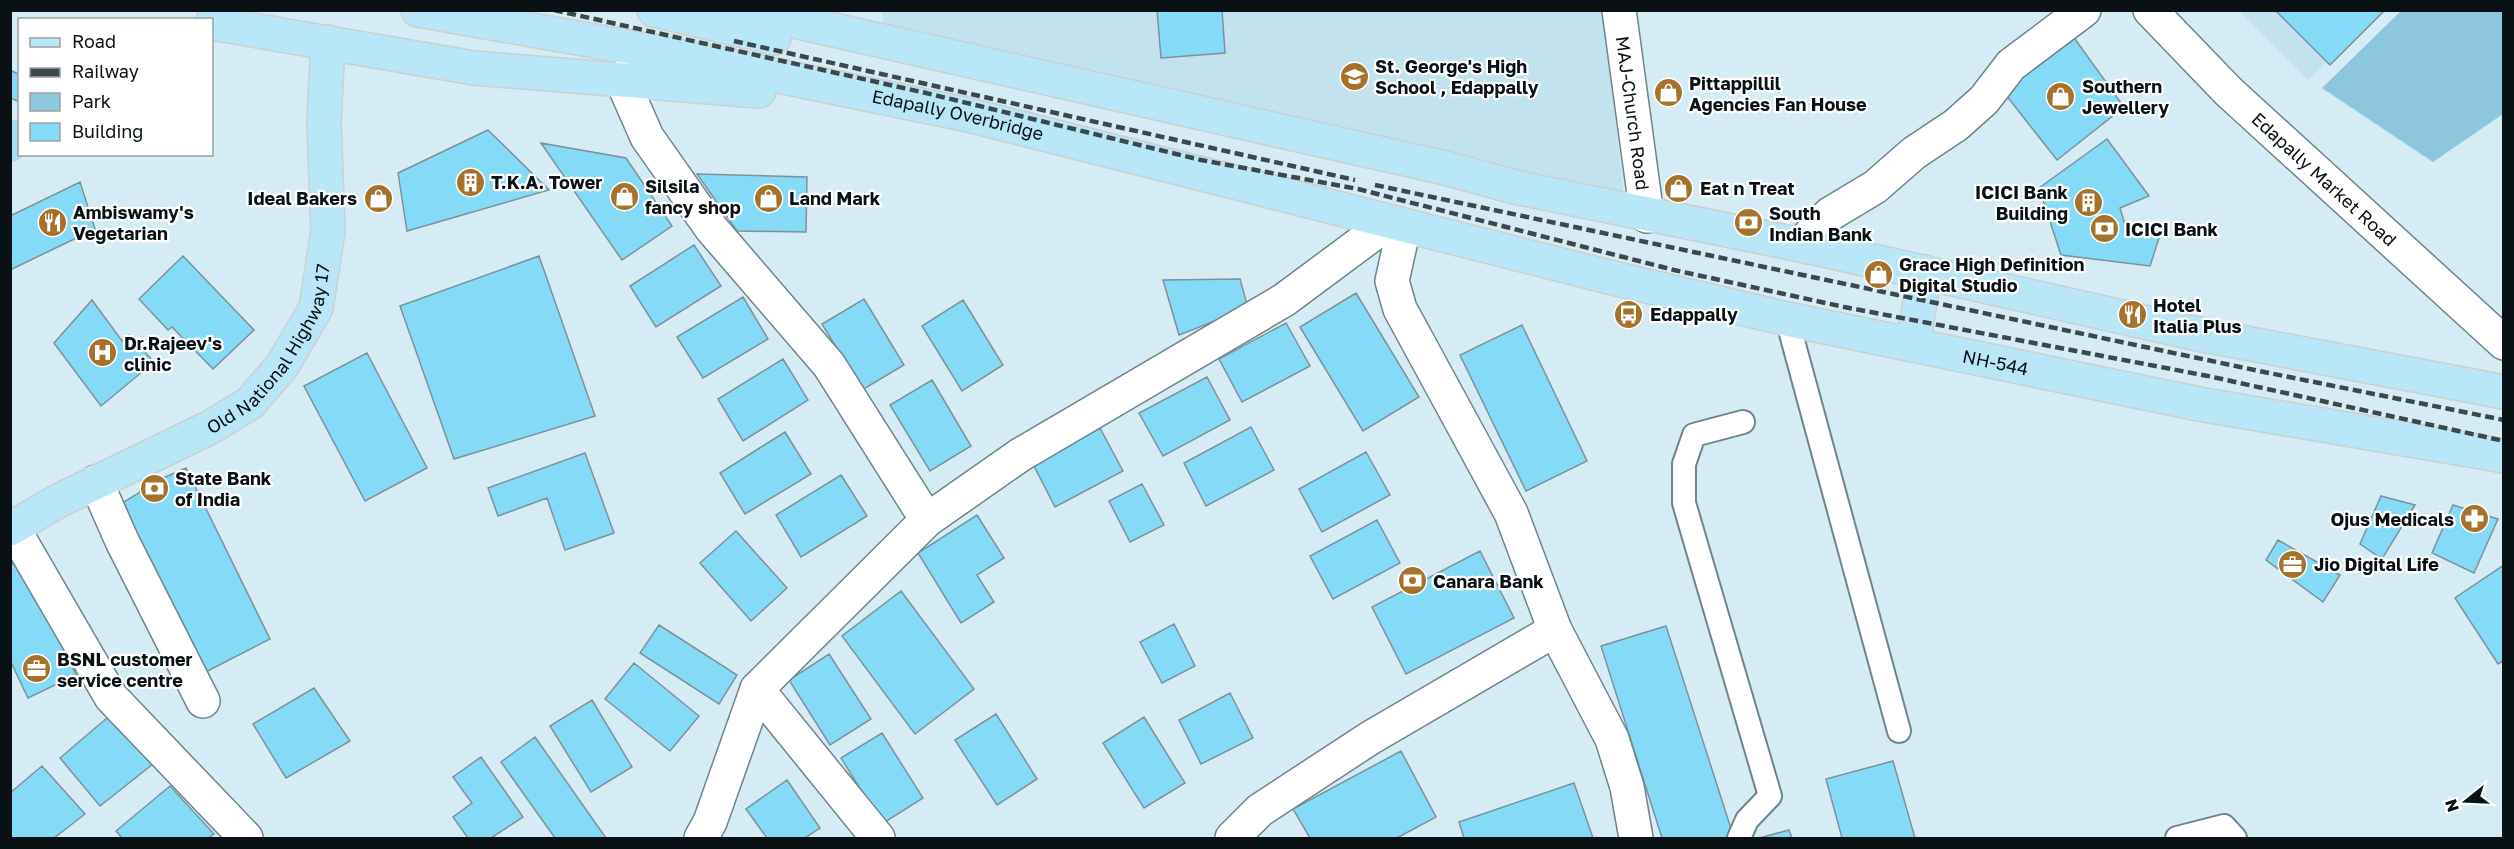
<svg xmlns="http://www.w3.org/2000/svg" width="2514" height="849" font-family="'Golos Text',sans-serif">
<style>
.built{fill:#c2e2ed}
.green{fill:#8dc7db}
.building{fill:#85dbf7;stroke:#7d929a;stroke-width:1.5}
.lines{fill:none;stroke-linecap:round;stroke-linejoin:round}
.service-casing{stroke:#6f848b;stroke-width:26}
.pedestrian-casing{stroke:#6f848b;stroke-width:36}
.minor-casing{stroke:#6f848b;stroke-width:36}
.tertiary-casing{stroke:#6f848b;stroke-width:36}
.primary-casing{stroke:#cecfd0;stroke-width:36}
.trunk-casing{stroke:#cecfd0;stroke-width:36}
.service{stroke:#fff;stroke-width:22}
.pedestrian{stroke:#fff;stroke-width:33}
.minor{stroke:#fff;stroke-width:33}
.tertiary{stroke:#fff;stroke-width:33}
.primary{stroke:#b8e8f8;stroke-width:33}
.trunk{stroke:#a0e0f6;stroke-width:33}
.rail{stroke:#3c484c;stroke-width:4.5;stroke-dasharray:9 4.5;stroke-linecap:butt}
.labels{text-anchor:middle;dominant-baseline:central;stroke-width:4.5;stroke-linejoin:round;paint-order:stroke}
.poi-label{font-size:18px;font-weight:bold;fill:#091114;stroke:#fff;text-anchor:start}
.street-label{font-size:18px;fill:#091114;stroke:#fff}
</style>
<rect width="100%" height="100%" fill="#d5ecf4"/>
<!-- built -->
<path class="built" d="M882,11h721l21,184 -740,-164z
M2239,11h140l-71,69z"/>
<!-- green -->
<path class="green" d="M2402,10l101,1v103l-70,48 -111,-74z"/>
<!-- building -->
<path class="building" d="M1157,10h65l3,43 -64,5z
M2275,10h110l-55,55z
M2072,35l52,72 -67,53 -59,-75z
M10,70l10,5v27l-10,-4z
M488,130l61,60 -142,41 -9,-58z
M2107,139l42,57 -29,12 6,20 33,10 -9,28 -89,-11 -22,-67z
M541,143l85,15 46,68 -50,34z
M697,174l110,3 -1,55 -69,-1z
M80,182l15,47 -85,41v-54z
M694,245l27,41 -65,41 -26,-41z
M183,256l71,74 -41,39 -41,-42 -4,3 -29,-31z
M539,256l56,160 -141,43 -54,-153z
M1240,279l8,29 -69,27 -16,-55z
M1356,293l63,104 -56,34 -63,-104z
M743,297l25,42 -65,39 -26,-41z
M864,299l40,66 -42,25 -40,-66z
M92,300l30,41 7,-6 25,27 -53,44 -47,-63z
M963,300l40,65 -41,26 -40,-65z
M1286,323l24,43 -68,36 -23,-43z
M1522,325l65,136 -61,30 -66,-136z
M367,353l60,115 -62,33 -61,-115z
M783,359l25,41 -65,41 -25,-42z
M1207,377l23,43 -67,36 -24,-43z
M932,380l39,66 -41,25 -40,-66z
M1251,427l23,43 -68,36 -22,-43z
M1100,428l23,43 -68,36 -22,-43z
M785,432l26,42 -66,40 -25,-41z
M1366,452l24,43 -68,37 -23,-43z
M585,453l29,80 -49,17 -18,-52 -49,18 -10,-28z
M186,468l84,171 -72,37 -86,-167 27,-16 7,-12 17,-3z
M841,475l26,41 -66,41 -25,-42z
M1142,484l22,41 -34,17 -21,-41z
M2381,496l34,9 -33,54 -22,-15z
M2453,505l45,14 -24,54 -42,-20z
M977,515l27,43 -27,17 17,27 -33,21 -43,-70z
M1377,520l23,43 -67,36 -23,-43z
M736,531l51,57 -36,33 -51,-58z
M2278,540l62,35 -17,27 -57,-42z
M1480,551l34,67 -108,56 -34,-67z
M21,559l55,116 -48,23 -18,-38v-95z
M2504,565v95l-6,4 -43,-66z
M901,591l73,98 -59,45 -73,-98z
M1174,624l21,42 -33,17 -22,-41z
M659,625l78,50 -18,29 -79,-51z
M1666,626l68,212h-72l-61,-192z
M829,654l42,65 -41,26 -41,-65z
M634,663l65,53 -29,35 -65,-52z
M314,688l36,53 -64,37 -33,-54z
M1230,693l23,45 -52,26 -22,-44z
M592,700l40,67 -41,25 -41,-66z
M114,712l44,48 -58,46 -40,-48z
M996,714l41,65 -40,26 -42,-65z
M1144,717l41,66 -41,25 -41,-65z
M882,733l41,65 -41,26 -41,-66z
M535,737l71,101h-51l-54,-76z
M1401,751l35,66 -39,21h-87l-17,-29z
M481,757l42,60 -32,21h-23l-15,-21 19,-14 -19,-26z
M1893,761l22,77h-73l-16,-59z
M42,766l43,48 -31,24h-44v-45z
M787,780l33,48 -15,10h-38l-21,-29z
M1574,783l19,55h-129l-5,-16z
M170,786l44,48 -6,4h-86l-6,-7z
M1789,830l3,8h-33z"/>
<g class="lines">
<defs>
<path id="service" d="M1787,319l112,412
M1739,838l8,-18 23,-24 -86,-293v-39l10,-29 49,-13
M2177,838l47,-12 11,12"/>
<path id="pedestrian" d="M1811,247l-10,-3 29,-30 45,-27 39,-34 42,-28 28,-25 27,-35 73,-55"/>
<g id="minor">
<path id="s1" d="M1619,10l28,206"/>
<path d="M621,78l26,59 64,91 118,137 98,155"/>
<path d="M1402,236l-10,45 8,28 111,204 44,117 57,109 15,48 9,51"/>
<path d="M96,482l26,59 81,160"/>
<path d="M13,528l98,169 135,141"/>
<path d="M757,689l121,149"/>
<path d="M701,838l9,-16 47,-133 170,-169 93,-65 264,-155 93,-69"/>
<path d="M1232,838l28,-28 110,-72 185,-108"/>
</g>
<g id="tertiary">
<path id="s2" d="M2150,10l78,81 276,252"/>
</g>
<g id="primary">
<path id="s3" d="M418,10l267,47 284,58 644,163 174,41 412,85 305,52"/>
<path d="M654,10l120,28"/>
<path d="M745,10l700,158 74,20 292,59 382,86 311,59"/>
<path d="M212,23l262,45 285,23"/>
<path d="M1913,344l12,-72"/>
<path id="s4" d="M10,529l50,-29 151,-73 39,-24 32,-37 34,-58 12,-77 -4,-110 4,-79"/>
</g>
<path id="trunk" d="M10,144l10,-7"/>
</defs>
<!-- service casing -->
<use href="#service" class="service-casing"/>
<!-- pedestrian casing -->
<use href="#pedestrian" class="pedestrian-casing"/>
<!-- minor casing -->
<use href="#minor" class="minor-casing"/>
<!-- tertiary casing -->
<use href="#tertiary" class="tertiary-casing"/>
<!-- primary casing -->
<use href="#primary" class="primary-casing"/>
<!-- trunk casing -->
<use href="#trunk" class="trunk-casing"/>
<!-- service -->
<use href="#service" class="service"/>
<!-- pedestrian -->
<use href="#pedestrian" class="pedestrian"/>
<!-- minor -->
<use href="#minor" class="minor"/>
<!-- tertiary -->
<use href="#tertiary" class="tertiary"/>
<!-- primary -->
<use href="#primary" class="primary"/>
<!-- trunk -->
<use href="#trunk" class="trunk"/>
<!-- rail -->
<path class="rail" d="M554,10l372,83 275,67 157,29 316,81 170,37 364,69 296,65
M734,41l621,139
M1375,185l889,187 240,48"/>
</g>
<!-- icons -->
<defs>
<symbol id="school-disc" viewBox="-11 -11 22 22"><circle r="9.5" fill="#a6722a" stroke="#fff"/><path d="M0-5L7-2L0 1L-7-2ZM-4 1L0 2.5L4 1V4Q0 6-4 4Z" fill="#fff"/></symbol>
<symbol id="shop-disc" viewBox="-11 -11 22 22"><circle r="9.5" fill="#a6722a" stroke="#fff"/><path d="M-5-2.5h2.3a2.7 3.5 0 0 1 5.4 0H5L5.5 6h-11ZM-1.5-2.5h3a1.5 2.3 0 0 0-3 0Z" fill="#fff"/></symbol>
<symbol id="building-disc" viewBox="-11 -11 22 22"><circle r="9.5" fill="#a6722a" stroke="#fff"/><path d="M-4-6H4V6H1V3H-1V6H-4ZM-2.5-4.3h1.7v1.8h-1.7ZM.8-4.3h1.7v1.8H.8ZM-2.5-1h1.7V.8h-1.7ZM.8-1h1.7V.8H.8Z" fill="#fff"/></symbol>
<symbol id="restaurant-disc" viewBox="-11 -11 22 22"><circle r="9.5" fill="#a6722a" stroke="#fff"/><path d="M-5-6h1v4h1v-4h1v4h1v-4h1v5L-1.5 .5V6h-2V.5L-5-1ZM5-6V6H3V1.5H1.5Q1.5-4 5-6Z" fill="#fff"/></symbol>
<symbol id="bank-disc" viewBox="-11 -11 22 22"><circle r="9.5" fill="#a6722a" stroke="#fff"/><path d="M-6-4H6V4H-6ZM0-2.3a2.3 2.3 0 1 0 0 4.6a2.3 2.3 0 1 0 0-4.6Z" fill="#fff"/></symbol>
<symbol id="bus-disc" viewBox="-11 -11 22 22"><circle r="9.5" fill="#a6722a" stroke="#fff"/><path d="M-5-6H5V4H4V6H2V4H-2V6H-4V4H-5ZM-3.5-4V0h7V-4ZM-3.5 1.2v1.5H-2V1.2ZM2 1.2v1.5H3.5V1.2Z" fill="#fff"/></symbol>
<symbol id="hospital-disc" viewBox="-11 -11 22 22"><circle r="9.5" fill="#a6722a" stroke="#fff"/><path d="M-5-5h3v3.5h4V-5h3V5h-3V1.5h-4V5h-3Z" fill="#fff"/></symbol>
<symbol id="pharmacy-disc" viewBox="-11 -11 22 22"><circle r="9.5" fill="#a6722a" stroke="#fff"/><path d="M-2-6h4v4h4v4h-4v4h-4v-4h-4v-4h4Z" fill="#fff"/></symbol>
<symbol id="office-disc" viewBox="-11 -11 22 22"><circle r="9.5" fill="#a6722a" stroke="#fff"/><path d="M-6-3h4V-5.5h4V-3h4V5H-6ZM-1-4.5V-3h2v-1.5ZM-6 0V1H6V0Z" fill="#fff"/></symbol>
</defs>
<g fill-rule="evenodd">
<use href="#school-disc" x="1338" y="60" width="33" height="33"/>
<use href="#shop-disc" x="1652" y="76" width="33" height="33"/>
<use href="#shop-disc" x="2044" y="80" width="33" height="33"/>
<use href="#building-disc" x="454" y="166" width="33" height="33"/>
<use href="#shop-disc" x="1662" y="172" width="33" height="33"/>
<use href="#shop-disc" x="608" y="180" width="33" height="33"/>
<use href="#shop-disc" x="362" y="182" width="33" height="33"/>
<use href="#shop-disc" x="752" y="182" width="33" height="33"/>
<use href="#building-disc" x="2072" y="186" width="33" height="33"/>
<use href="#restaurant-disc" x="36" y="206" width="33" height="33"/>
<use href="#bank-disc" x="1732" y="206" width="33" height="33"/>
<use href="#bank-disc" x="2088" y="212" width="33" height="33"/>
<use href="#shop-disc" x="1862" y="258" width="33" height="33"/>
<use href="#bus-disc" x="1612" y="298" width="33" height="33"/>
<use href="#restaurant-disc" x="2116" y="298" width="33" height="33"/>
<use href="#hospital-disc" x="86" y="336" width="33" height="33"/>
<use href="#bank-disc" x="138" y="472" width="33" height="33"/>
<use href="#pharmacy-disc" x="2458" y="502" width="33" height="33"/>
<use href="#office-disc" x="2276" y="548" width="33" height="33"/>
<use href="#bank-disc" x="1396" y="564" width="33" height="33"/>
<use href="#office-disc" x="20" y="652" width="33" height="33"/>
</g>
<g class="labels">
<!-- poi labels -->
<g class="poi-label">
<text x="1375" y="66">St. George's High<tspan x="1375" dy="21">School , Edappally</tspan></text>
<text x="1689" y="83">Pittappillil<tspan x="1689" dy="21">Agencies Fan House</tspan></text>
<text x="2082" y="86">Southern<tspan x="2082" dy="21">Jewellery</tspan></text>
<text x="491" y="182">T.K.A. Tower</text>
<text x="645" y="186">Silsila<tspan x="645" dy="21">fancy shop</tspan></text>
<text x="1700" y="188">Eat n Treat</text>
<text x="2068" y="192" text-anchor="end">ICICI Bank<tspan x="2068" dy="21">Building</tspan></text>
<text x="357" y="198" text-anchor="end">Ideal Bakers</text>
<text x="789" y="198">Land Mark</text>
<text x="73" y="212">Ambiswamy's<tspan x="73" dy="21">Vegetarian</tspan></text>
<text x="1769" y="213">South<tspan x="1769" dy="21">Indian Bank</tspan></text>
<text x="2125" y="229">ICICI Bank</text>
<text x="1899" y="264">Grace High Definition<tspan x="1899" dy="21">Digital Studio</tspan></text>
<text x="2153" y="305">Hotel<tspan x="2153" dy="21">Italia Plus</tspan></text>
<text x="1650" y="314">Edappally</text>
<text x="124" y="343">Dr.Rajeev's<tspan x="124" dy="21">clinic</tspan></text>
<text x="175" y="478">State Bank<tspan x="175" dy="21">of India</tspan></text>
<text x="2454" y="519" text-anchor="end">Ojus Medicals</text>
<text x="2314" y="564">Jio Digital Life</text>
<text x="1433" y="581">Canara Bank</text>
<text x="57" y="659">BSNL customer<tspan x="57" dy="21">service centre</tspan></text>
</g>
<!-- street labels -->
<g class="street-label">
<text stroke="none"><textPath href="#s1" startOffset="104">MAJ-Church Road</textPath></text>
<text stroke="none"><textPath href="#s3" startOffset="550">Edapally Overbridge</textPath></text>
<text stroke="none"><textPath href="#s2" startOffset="243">Edapally Market Road</textPath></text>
<text stroke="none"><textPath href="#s4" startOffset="327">Old National Highway 17</textPath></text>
<text stroke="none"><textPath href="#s3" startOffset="1617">NH-544</textPath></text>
</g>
</g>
<!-- border -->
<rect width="2514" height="849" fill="none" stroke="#091114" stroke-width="24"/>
<!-- legend -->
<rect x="18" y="18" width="195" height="138" fill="#ffffff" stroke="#9da0a1" stroke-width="1.5"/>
<rect x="30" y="38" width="30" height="9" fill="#b8e8f8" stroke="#9da0a1" stroke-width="1.5"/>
<text x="72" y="48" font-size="18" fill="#091114">Road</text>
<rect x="30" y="68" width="30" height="9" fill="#3c484c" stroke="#9da0a1" stroke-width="1.5"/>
<text x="72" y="78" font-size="18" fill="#091114">Railway</text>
<rect x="30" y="93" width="30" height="18" fill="#8dc7db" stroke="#9da0a1" stroke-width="1.5"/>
<text x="72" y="108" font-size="18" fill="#091114">Park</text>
<rect x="30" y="123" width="30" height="18" fill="#85dbf7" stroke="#9da0a1" stroke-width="1.5"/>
<text x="72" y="138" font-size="18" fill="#091114">Building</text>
<!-- north arrow -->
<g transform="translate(2466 801) rotate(252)" stroke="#ffffff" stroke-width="4.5" paint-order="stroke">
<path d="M0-4.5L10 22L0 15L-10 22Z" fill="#091114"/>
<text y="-9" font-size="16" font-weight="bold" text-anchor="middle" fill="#091114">N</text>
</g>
</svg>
